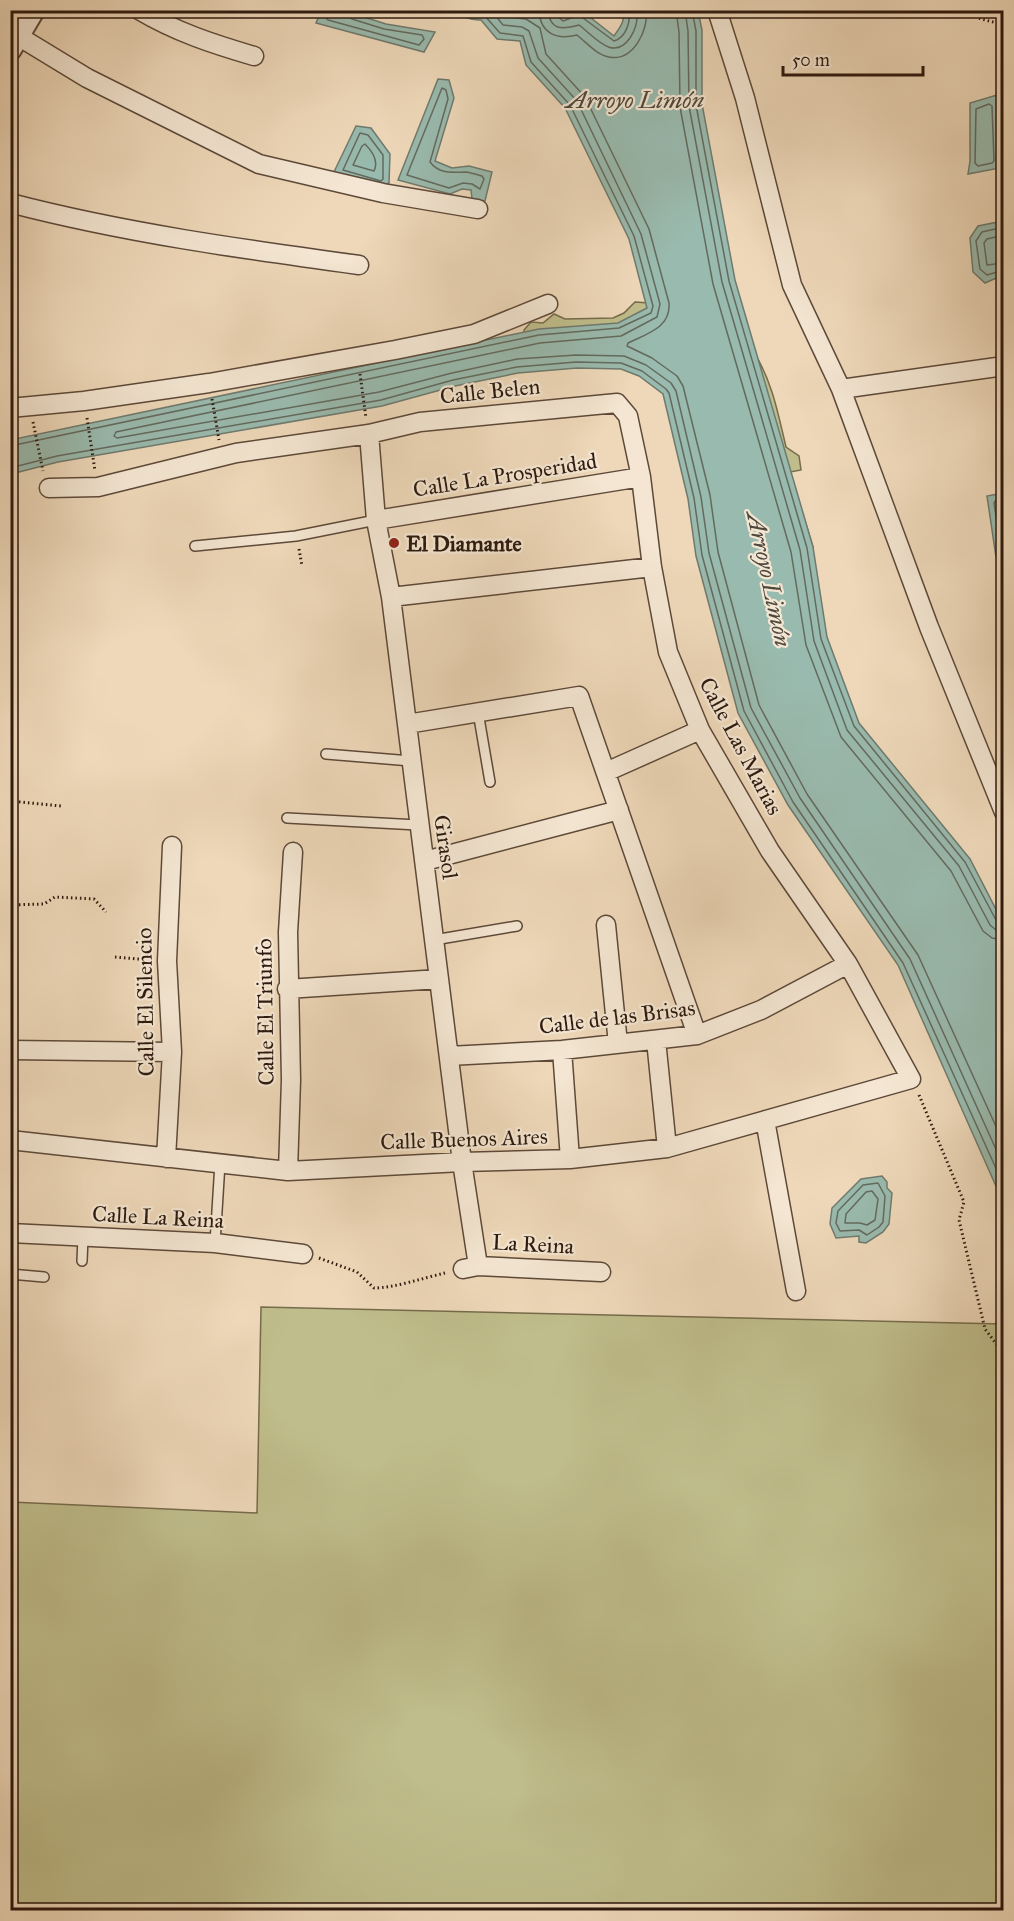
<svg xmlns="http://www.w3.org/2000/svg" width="1014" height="1921" font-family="'IM FELL Great Primer',serif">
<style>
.green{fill:#bfbd8b;stroke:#766b4c;stroke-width:1.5}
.water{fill:#99baae;stroke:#6e7a6e;stroke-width:1.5}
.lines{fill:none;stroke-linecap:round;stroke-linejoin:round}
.shore{stroke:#636a5e;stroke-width:1.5}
.service-casing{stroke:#5d4939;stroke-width:12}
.minor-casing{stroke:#5d4939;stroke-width:21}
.tertiary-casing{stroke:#5d4939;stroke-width:26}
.path{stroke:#2d190e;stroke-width:3;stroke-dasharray:1.5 3;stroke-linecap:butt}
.service{stroke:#f4e6d2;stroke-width:9}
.minor{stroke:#f4e6d2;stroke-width:18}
.tertiary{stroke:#f4e6d2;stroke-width:22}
.poi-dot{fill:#8f2418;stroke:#f4e6d2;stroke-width:2}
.labels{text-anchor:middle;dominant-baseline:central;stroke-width:4.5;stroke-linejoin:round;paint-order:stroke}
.street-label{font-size:22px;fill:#2d190e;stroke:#f4e6d2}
.poi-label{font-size:22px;font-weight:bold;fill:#2d190e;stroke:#f4e6d2;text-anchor:start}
.water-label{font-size:24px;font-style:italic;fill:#4d493e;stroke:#f4e6d2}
</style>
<rect width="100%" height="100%" fill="#eed8b9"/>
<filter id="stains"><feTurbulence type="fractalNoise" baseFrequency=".00333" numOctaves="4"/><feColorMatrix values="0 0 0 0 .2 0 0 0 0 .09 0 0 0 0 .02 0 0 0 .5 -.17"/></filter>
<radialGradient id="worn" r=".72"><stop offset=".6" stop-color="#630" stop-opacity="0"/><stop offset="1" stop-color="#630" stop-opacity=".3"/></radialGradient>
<!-- green -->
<path class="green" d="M635,302l14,1 -6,16 -11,7 -108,11v-7l7,-8 12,1 11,-9 11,5 48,-1 11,-5z
M755,354c18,30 23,60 31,93l13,9 2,14 -11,2 23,75 -9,3z
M261,1307l742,17v586h-992v-408l246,11z"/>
<!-- water -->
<path class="water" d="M560,10l4,5 18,-4 32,25c6,-9 12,-15 8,-25h76l4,19v74l33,176 78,267 14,90 32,86 111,136 33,64v279l-105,-237 -110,-160 -50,-92 -42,-157 -8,-57 -25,-105 -24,-18 -18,-7 -44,-1 -59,5 -63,13 -73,20 -324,56 -47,12 -1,-34 529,-111 79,-6 29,-15 -18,-69 -64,-131 -39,-43 -6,-24 -23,-2 -16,-19c-18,0 -23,-9 -38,-9z
M321,11h24l41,13 49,8 -11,20 -108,-29z
M438,79l11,1 5,18 -19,63 17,7 17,-2 23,6 -7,29 -13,-2 -1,-9 -9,-1 -12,5 -52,-14z
M997,95l3,73 -32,6 2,-13v-58z
M356,126l15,2 19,26 -1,29 -8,5 -48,-14z
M1003,221v54l-18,8 -12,-11 -3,-34 8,-12z
M1003,493v64h-7l-9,-61z
M882,1176l5,6v6l5,5 -3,31 -6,8 -17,11 -7,-1v-6l-23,2 -6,-14 2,-16 29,-29z"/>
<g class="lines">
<!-- shore -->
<path class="shore" d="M326,10l-1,7 3,3 91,25 5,-6 -2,-4 -38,-6 -32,-10 -4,-3 -1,-6
M491,10l12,15 19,2 7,4 9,27 39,43 64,133 19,70 -3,13 -36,19 -81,7 -424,89 -2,4 3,2 262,-46 73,-19 65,-14 59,-4 48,1 22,9 25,18 5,8 25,106 8,56 42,155 49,90 110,161 94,208
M502,10l6,7 18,2 14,9 6,26 39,43 64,132 20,74c2,25 -23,31 -41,40l-1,3 25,12 25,18 6,10 27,109 8,57 41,153 48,89 111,161 86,189
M539,10c1,24 18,30 38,25 10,8 20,20 32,22 24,5 40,-27 37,-47
M548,10c2,22 16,19 31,15 16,12 34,37 51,13 5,-8 9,-18 6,-28
M556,10l1,6 6,5 16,-6 35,26c11,-3 18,-19 14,-31
M676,10l3,22 1,75 33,177 78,268 15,93 35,92 110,134 32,60 9,7 12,2
M685,10l3,21 1,75 33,176 78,268 14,91 33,89 112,136 31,59 6,5 8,1
M692,10l4,21v74l33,176 78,267 14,91 33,87 111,136 31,58 8,3
M442,88l4,2 2,9 -18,63c10,13 23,10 37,10 5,1 11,3 15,4l2,3 -4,10 -8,-5 -9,-1 -14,5 -42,-13z
M989,104l3,2 2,55 -2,2 -14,3 -3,-3 1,-54z
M360,133l8,2 15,20v24l-2,2 -38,-11z
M365,144c8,8 14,17 9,27l-21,-6 9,-19z
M1004,227l-22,5 -6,9 4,28 7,6 17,-5
M1004,235l-17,4 -3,4 3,22 17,-2
M10,446l529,-111 80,-7 32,-15 2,-7 -19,-70 -64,-131 -39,-43 -8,-26 -23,-3 -16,-18 -15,-1 -6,-4
M10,468l47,-12 324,-56 72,-20 64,-13 59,-5 45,1 21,8 24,18 3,4 25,105 8,57 42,156 49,91 110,161 101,223
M1004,499l-8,1 -2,3 7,46 3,2
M878,1183l7,13 -2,26 -4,5 -12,8 -8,-5 -19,1 -4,-8 2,-12 25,-26z
M872,1191l6,8 -3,21 -8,5 -7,-2h-15l1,-9 20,-22z"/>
<defs>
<path id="service" d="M195,546l101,-10 80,-16
M478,712l12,70
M326,754l85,7
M287,818l131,7
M434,940l83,-14
M215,1243l5,-80
M82,1261l1,-24
M10,1274l34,3"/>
<path id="minor" d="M139,10c37,22 74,34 115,46
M717,10l28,88 47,187 49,104 88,238 75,185
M18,36l69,42 172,86 124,29 95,16
M10,203c115,30 232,46 349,62
M841,389l163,-23
M10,408l74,-7 125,-18 186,-33 79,-16 74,-30
M369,434l7,86 15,77 71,565 16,104
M376,520l265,-43
M391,597l261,-30
M407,724l172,-28 118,339
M606,772l94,-42
M425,861l194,-51
M606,925l12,119
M287,989l152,-10
M656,1040l11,108
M10,1050l162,2
M562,1050l8,109
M449,1056l113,-6 135,-15 64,-25 87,-46
M765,1120l31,171
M10,1140l278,31 174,-9 108,-3 97,-11 244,-69 -63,-115 -78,-113 -70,-121 -32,-78 -16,-85 -11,-90 -13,-61 -11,-13 -197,19 -51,12 -133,19 -138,34 -49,1
M166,1158l6,-106 -5,-91 5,-115
M288,1171l3,-91 -3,-148 5,-80
M10,1233l205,10 88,11
M463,1269l15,-3 123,6"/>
<path id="tertiary" d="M10,49l23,-39"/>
</defs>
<!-- service casing -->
<use href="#service" class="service-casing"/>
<!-- minor casing -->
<use href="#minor" class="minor-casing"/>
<!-- tertiary casing -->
<use href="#tertiary" class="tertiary-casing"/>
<!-- path -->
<path class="path" d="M963,10l15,8 26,7
M360,374l6,44
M212,399l7,41
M87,418l8,53
M33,422l10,49
M299,549l3,17
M10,801l51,5
M10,905l34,-1 11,-7 39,2 12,13
M115,957l35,3
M919,1095l45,107 -5,18 26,109 19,25
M10,1181h4
M319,1258l38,14 17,16c20,0 49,-10 71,-15"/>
<!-- service -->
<use href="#service" class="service"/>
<!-- minor -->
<use href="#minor" class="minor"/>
<!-- tertiary -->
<use href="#tertiary" class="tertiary"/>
</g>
<!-- markers -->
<circle class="poi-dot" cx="394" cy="543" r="6"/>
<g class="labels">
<!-- street labels -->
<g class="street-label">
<text transform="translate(490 391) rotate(-6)">Calle Belen</text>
<text transform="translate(505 475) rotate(-9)">Calle La Prosperidad</text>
<text transform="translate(741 746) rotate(62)">Calle Las Marias</text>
<text transform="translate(446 847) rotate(82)">Girasol</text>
<text transform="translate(145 1002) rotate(-91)">Calle El Silencio</text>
<text transform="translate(265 1012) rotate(-91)">Calle El Triunfo</text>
<text transform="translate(617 1017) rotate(-7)">Calle de las Brisas</text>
<text transform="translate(464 1139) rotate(-2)">Calle Buenos Aires</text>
<text transform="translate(158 1217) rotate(3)">Calle La Reina</text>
<text transform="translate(533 1244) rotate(3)">La Reina</text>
</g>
<!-- poi labels -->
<g class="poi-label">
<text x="406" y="543">El Diamante</text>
</g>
<!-- water labels -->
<g class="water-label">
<text x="635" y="100">Arroyo Limón</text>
<text transform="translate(769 579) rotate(78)">Arroyo Limón</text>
</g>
</g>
<!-- margin -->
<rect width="1014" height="1921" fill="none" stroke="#eed8b9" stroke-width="36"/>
<rect x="12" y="12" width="990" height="1897" fill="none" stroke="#2d190e" stroke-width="3"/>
<rect x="18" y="18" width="978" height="1885" fill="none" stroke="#2d190e" stroke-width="1.5"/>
<!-- scale -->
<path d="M783 66v9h140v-9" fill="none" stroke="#2d190e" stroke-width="3"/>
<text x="792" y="66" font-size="18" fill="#2d190e" stroke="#f4e6d2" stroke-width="4.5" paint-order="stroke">50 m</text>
<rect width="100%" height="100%" filter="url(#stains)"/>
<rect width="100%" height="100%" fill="url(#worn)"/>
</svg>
